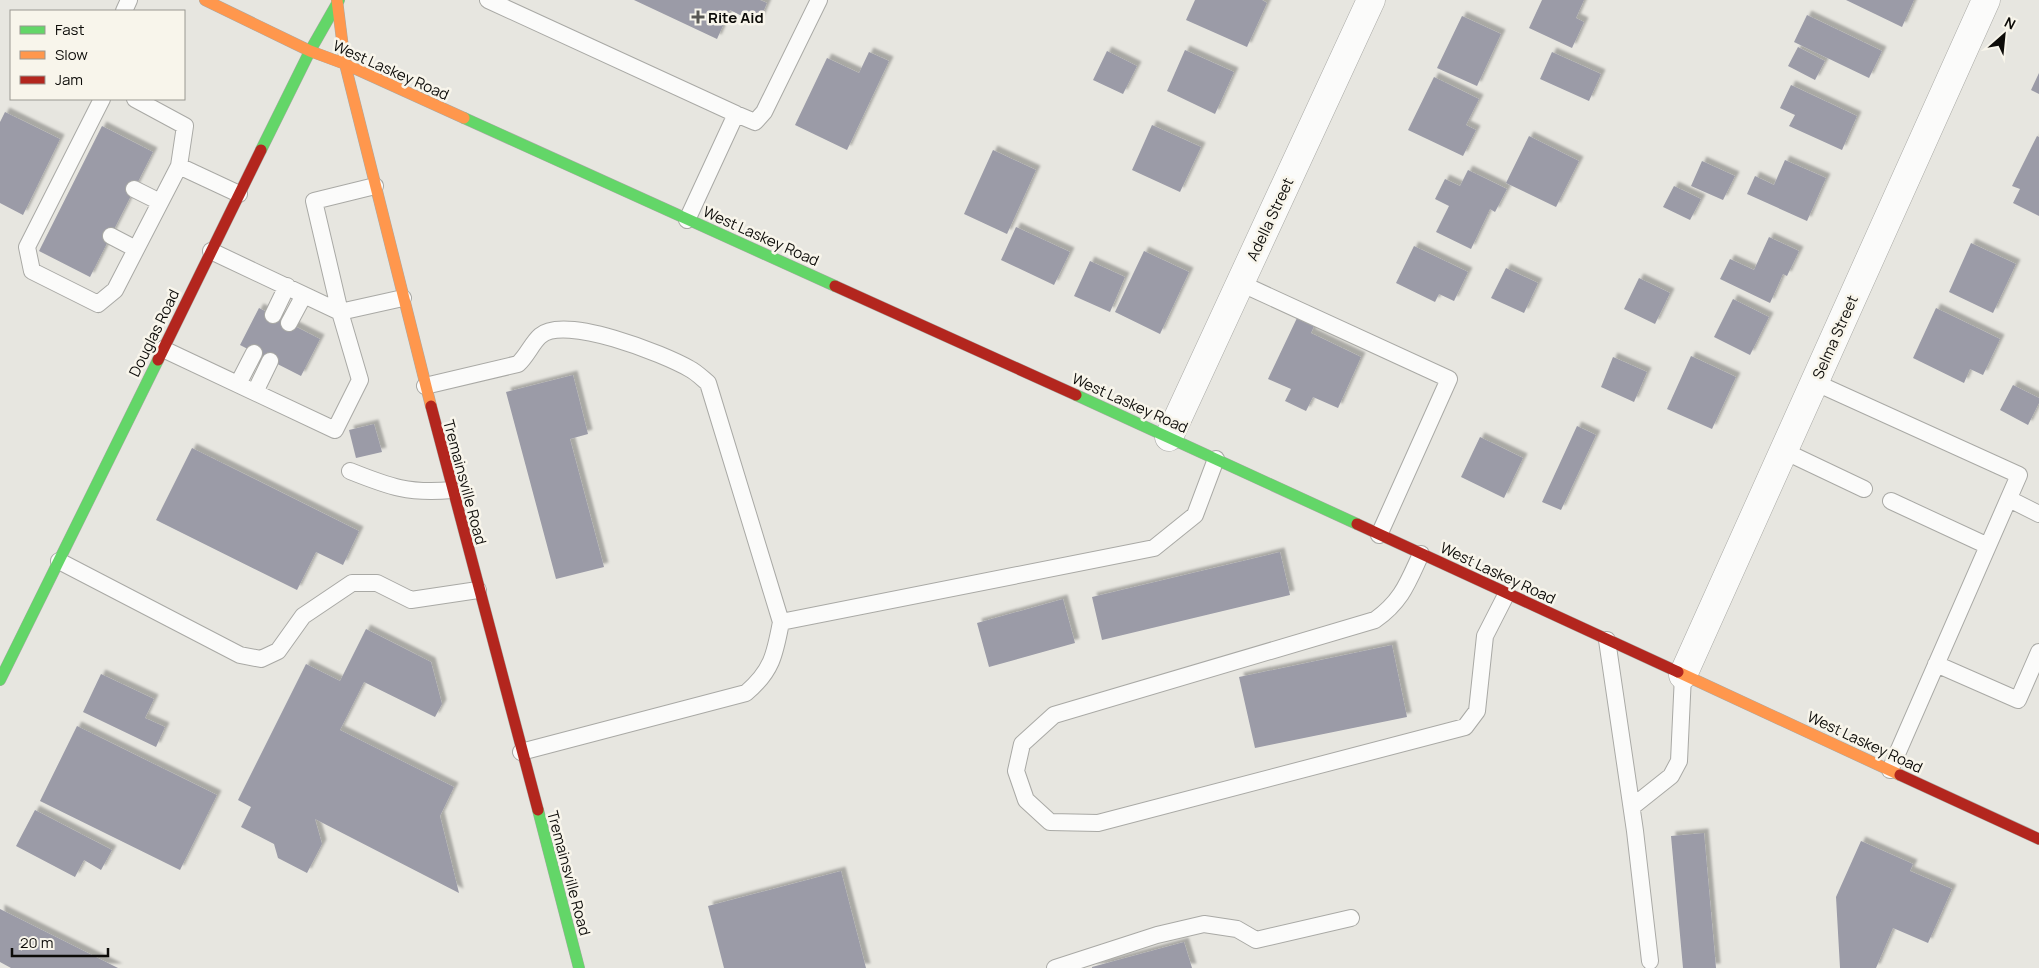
<svg xmlns="http://www.w3.org/2000/svg" width="2039" height="968" font-family="Manrope,sans-serif">
<style>
.building{fill:#9b9ba7;filter:url(#shadow)}
.lines{fill:none;stroke-linecap:round;stroke-linejoin:round}
.lane-casing{stroke:#a9a9a5;stroke-width:18}
.street-casing{stroke:#a9a9a5;stroke-width:29}
.fast-casing{stroke:#a9a9a5;stroke-width:12}
.slow-casing{stroke:#a9a9a5;stroke-width:12}
.jam-casing{stroke:#a9a9a5;stroke-width:12}
.lane{stroke:#fbfbfa;stroke-width:16}
.street{stroke:#fbfbfa;stroke-width:28}
.fast{stroke:#63d668;stroke-width:11}
.slow{stroke:#ff974d;stroke-width:11}
.jam{stroke:#b3261e;stroke-width:11}
.poi-dot{fill:#595854;stroke:#f8f5eb;stroke-width:2}
.labels{text-anchor:middle;dominant-baseline:central;stroke-width:5;stroke-linejoin:round;paint-order:stroke}
.poi-label{font-size:15px;font-weight:bold;fill:#0d0c09;stroke:#f8f5eb;text-anchor:start}
.street-label{font-size:15px;fill:#0d0c09;stroke:#f8f5eb}
</style>
<defs>
<filter id="shadow"><feDropShadow dx="4.5" dy="-4.5" stdDeviation="1" flood-color="#0004"/></filter>
</defs>
<rect width="100%" height="100%" fill="#e7e6e0"/>
<!-- building -->
<path class="building" d="M634,0h126l7,3 -9,21 -28,-14 -13,29z
M1195,0h67l5,3 -20,44 -61,-27z
M1542,0h42l-8,18 8,4 -12,26 -43,-20z
M1846,0h68l-12,27z
M1807,15l75,36 -13,27 -75,-36z
M1462,16l39,18 -24,52 -40,-18z
M1798,47l27,14 -10,19 -27,-14z
M1185,50l49,22 -19,42 -48,-23z
M1107,51l30,15 -14,28 -30,-14z
M869,52l20,9 -42,89 -52,-25 32,-67 32,15z
M1552,52l49,22 -12,27 -49,-22z
M2039,73v21l-8,-4z
M1434,77l45,22 -13,26 10,5 -13,26 -55,-26z
M1791,85l66,31 -15,34 -53,-24 6,-11 -15,-7z
M5,112l55,27 -37,76 -23,-12v-81z
M1152,125l49,22 -21,45 -48,-22z
M102,126l51,26 -63,125 -51,-26z
M1529,136l50,25 -23,46 -50,-24z
M2037,136l2,1v79l-26,-13 7,-14 -8,-3z
M993,150l43,20 -29,64 -43,-20z
M1785,160l41,18 -19,43 -60,-27 8,-18 19,9z
M1702,161l33,15 -12,24 -32,-14z
M1468,170l39,19 -12,23 -5,-3 -19,40 -35,-17 13,-26 -14,-7 10,-20 15,7z
M1674,186l27,13 -11,21 -27,-13z
M1016,227l54,25 -16,33 -53,-25z
M1769,237l30,14 -12,25 -4,-2 -13,29 -50,-24 10,-20 24,11z
M1971,243l45,21 -23,49 -44,-21z
M1414,246l54,26 -14,29 -15,-7 -4,8 -39,-19z
M1144,251l45,21 -29,62 -45,-22z
M1090,261l35,16 -15,35 -36,-16z
M1506,268l32,15 -14,30 -33,-15z
M1639,278l31,15 -15,31 -31,-15z
M1733,299l36,18 -19,38 -36,-18z
M259,308l61,31 -19,37 -61,-31z
M1936,308l64,31 -17,36 -13,-6 -6,14 -51,-25z
M1297,318l17,8 -3,7 50,24 -23,51 -25,-11 -7,14 -21,-10 6,-12 -23,-10z
M1691,356l45,21 -24,52 -45,-20z
M1613,357l34,15 -13,30 -33,-15z
M573,375l15,59 -18,5 34,128 -48,12 -50,-187z
M2013,385l26,13v5l-11,22 -28,-15z
M374,424l8,28 -26,6 -7,-28z
M1577,426l19,9 -35,75 -19,-8z
M1480,437l43,21 -19,40 -43,-21z
M192,448l167,83 -16,34 -27,-13 -19,38 -141,-70z
M1280,552l10,43 -188,45 -10,-43z
M1063,599l12,44 -86,24 -12,-44z
M366,629l65,33 11,42 -7,13 -71,-35 -24,48 114,57 -14,29 19,77 -144,-74 7,25 -15,29 -29,-15 -4,-14 -33,-17 10,-20 -13,-7 68,-136 34,17z
M1392,645l15,72 -152,31 -16,-71z
M101,674l53,25 -9,19 20,9 -9,20 -73,-35z
M77,726l140,69 -37,75 -140,-69z
M35,810l77,40 -11,20 -17,-10 -9,17 -59,-31z
M1704,833l12,135h-33l-12,-132z
M1861,841l52,23 -3,7 42,18 -24,54 -35,-15 -17,40h-36l-4,-71z
M841,871l25,97h-142l-16,-62z
M0,909l118,59h-107l-11,-6z
M1184,942l8,26h-100v-1z"/>
<g class="lines">
<defs>
<path id="lane" d="M488,0l248,114
M124,11l5,-11
M102,99l-75,148 5,24 66,33 17,-14 64,-124
M135,99l50,27 -6,40 60,28
M134,189l26,13
M687,220l49,-106 19,8 9,-10 55,-112
M111,236l25,13
M211,251l129,61
M1240,283l209,96 -70,156
M340,312l-26,-111 61,-15
M273,315l14,-29
M289,323l15,-28
M163,349l172,81 25,-50 -20,-68 63,-14
M1814,382l205,93 -129,295
M238,384l16,-31
M425,386l93,-22c9,-8 14,-21 22,-28 24,-22 124,18 150,33 6,3 12,9 18,14l73,239c-6,32 -9,49 -35,71l-225,59
M255,392l15,-31
M1784,451l80,38
M350,471c40,16 59,23 102,19
M2009,499l30,15
M1891,501l97,45
M1421,554c-13,28 -19,47 -46,66l-321,95 -32,29 -6,27 10,29 24,22 48,1 367,-96 12,-16 8,-75 22,-43
M59,561l181,94 21,4 17,-8 25,-35 49,-33h25l34,17 67,-10
M781,622l373,-74 41,-33 21,-56
M1607,640l28,191 15,130
M1936,664l82,36 21,-48
M1632,807l39,-31 8,-15 4,-86
M1055,968l102,-33 47,-11 33,5 19,11 95,-22"/>
<path id="street" d="M1169,437l202,-437
M1683,675l303,-675"/>
<path id="fast" d="M464,118l371,168
M261,150l49,-99 29,-51
M1076,395l281,129
M0,680l158,-320
M538,810l41,158"/>
<path id="slow" d="M205,0l105,51 35,13 119,54
M337,0l8,64 86,342
M1678,672l222,103"/>
<path id="jam" d="M835,286l241,109
M158,360l103,-210
M431,406l107,404
M1357,524l321,148
M1900,775l139,64"/>
</defs>
<!-- lane casing -->
<use href="#lane" class="lane-casing"/>
<!-- street casing -->
<use href="#street" class="street-casing"/>
<!-- fast casing -->
<use href="#fast" class="fast-casing"/>
<!-- slow casing -->
<use href="#slow" class="slow-casing"/>
<!-- jam casing -->
<use href="#jam" class="jam-casing"/>
<!-- lane -->
<use href="#lane" class="lane"/>
<!-- street -->
<use href="#street" class="street"/>
<!-- fast -->
<use href="#fast" class="fast"/>
<!-- slow -->
<use href="#slow" class="slow"/>
<!-- jam -->
<use href="#jam" class="jam"/>
</g>
<!-- markers -->
<path class="poi-dot" d="M695.5 9.5h5v5h5v5h-5v5h-5v-5h-5v-5h5z"/>
<g class="labels">
<!-- poi labels -->
<g class="poi-label">
<text x="708" y="17">Rite Aid</text>
</g>
<!-- street labels -->
<g class="street-label">
<text transform="translate(391 70) rotate(24)">West Laskey Road</text>
<text transform="translate(1270 219) rotate(-65)">Adella Street</text>
<text transform="translate(761 236) rotate(24)">West Laskey Road</text>
<text transform="translate(154 333) rotate(-64)">Douglas Road</text>
<text transform="translate(1835 337) rotate(-66)">Selma Street</text>
<text transform="translate(1130 403) rotate(24)">West Laskey Road</text>
<text transform="translate(465 482) rotate(75)">Tremainsville Road</text>
<text transform="translate(1498 573) rotate(25)">West Laskey Road</text>
<text transform="translate(1865 742) rotate(25)">West Laskey Road</text>
<text transform="translate(569 873) rotate(75)">Tremainsville Road</text>
</g>
</g>
<!-- legend -->
<rect x="10" y="10" width="175" height="90" fill="#f8f5eb" stroke="#9a9891"/>
<rect x="20" y="26" width="25" height="8" fill="#63d668" stroke="#9a9891"/>
<text x="55" y="35" font-size="15" fill="#0d0c09">Fast</text>
<rect x="20" y="51" width="25" height="8" fill="#ff974d" stroke="#9a9891"/>
<text x="55" y="60" font-size="15" fill="#0d0c09">Slow</text>
<rect x="20" y="76" width="25" height="8" fill="#b3261e" stroke="#9a9891"/>
<text x="55" y="85" font-size="15" fill="#0d0c09">Jam</text>
<!-- north arrow -->
<g transform="translate(2004 35) rotate(27)" stroke="#f8f5eb" stroke-width="4" paint-order="stroke">
<path d="M0-4L9 19L0 12L-9 19Z" fill="#0d0c09"/>
<text y="-8" font-size="14" font-weight="bold" text-anchor="middle" fill="#0d0c09">N</text>
</g>
<!-- scale -->
<path d="M12 948v8h96v-8" fill="none" stroke="#0d0c09" stroke-width="2.5"/>
<text x="20" y="948" font-size="15" fill="#0d0c09" stroke="#f8f5eb" stroke-width="4" paint-order="stroke">20 m</text>
</svg>
